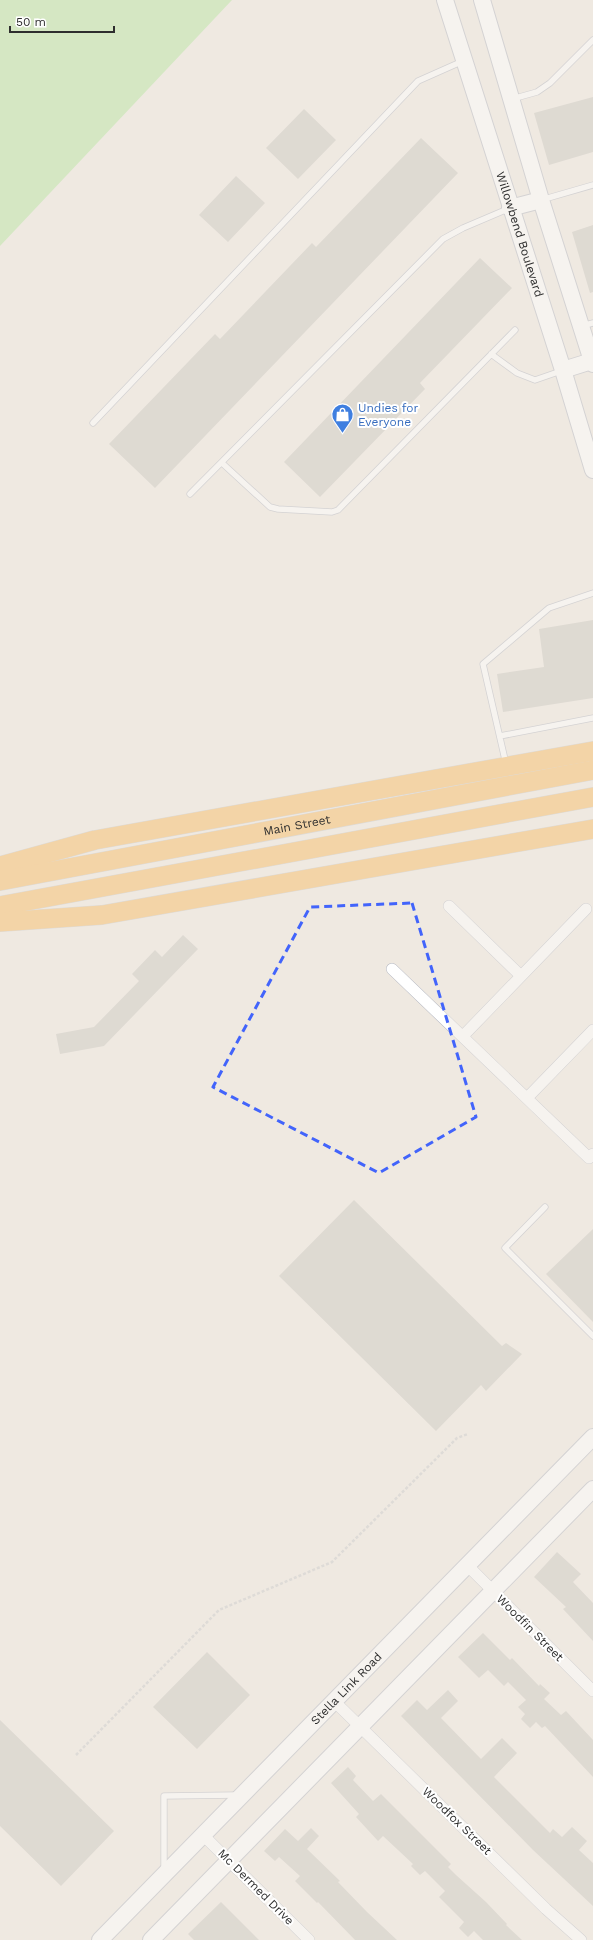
<svg xmlns="http://www.w3.org/2000/svg" width="593" height="1940" font-family="'Work Sans',sans-serif">
<style>
.green{fill:#b6e59e}
.building{fill:#cbc7bf}
.lines{fill:none;stroke-linecap:round;stroke-linejoin:round}
.service-casing{stroke:#b4b7c1;stroke-width:7}
.minor-casing{stroke:#b4b7c1;stroke-width:12}
.secondary-casing{stroke:#b4b7c1;stroke-width:18}
.trunk-casing{stroke:#c9c9c9;stroke-width:20}
.path{stroke:#c9c9c9;stroke-width:2.5;stroke-dasharray:3 2;stroke-linecap:butt}
.service{stroke:#fff;stroke-width:5.5}
.minor{stroke:#fff;stroke-width:11}
.secondary{stroke:#fff;stroke-width:16}
.trunk{stroke:#f8ba60;stroke-width:19}
.marked{fill:none;stroke:#4264fb;stroke-width:3;stroke-dasharray:8 5;stroke-linejoin:round}
.labels{text-anchor:middle;dominant-baseline:central;stroke-width:4;stroke-linejoin:round;paint-order:stroke}
.street-label{font-size:12px;fill:#2e2e2e;stroke:#fff}
.shop-label{font-size:12px;fill:#366cbe;stroke:#fff;text-anchor:start}
</style>
<rect width="100%" height="100%" fill="#efe9e1"/>
<!-- green -->
<path class="green" d="M0,0h232l-232,246z"/>
<!-- building -->
<path class="building" d="M593,97v55l-44,13 -15,-52z
M304,109l32,31 -38,39 -32,-31z
M421,138l37,35 -303,315 -46,-44 106,-110 5,5 92,-96 4,4z
M236,176l29,27 -37,39 -29,-27z
M593,225v67l-3,1 -18,-61z
M480,258l32,30 -92,95 5,6 -105,108 -36,-35z
M593,620v78l-90,14 -6,-38 47,-7 -5,-38z
M183,935l15,14 -94,97 -44,8 -4,-20 38,-7 45,-46 -7,-7 23,-24 7,7z
M354,1200l148,146 4,-3 16,11 -36,37 -5,-6 -45,46 -157,-155z
M593,1229v93l-47,-48z
M557,1552l24,22 -8,8 20,21v38l-30,-32 3,-2 -32,-30z
M483,1633l27,27 2,-2 27,28 1,-2 10,9 -6,6 17,16 5,-4 27,29v37l-48,-51 -3,2 -6,-6 -6,6 -9,-9 4,-5 -7,-7 8,-7 -18,-18 -4,4 -16,-16 -9,8 -21,-21z
M207,1652l43,43 -53,54 -44,-42z
M448,1690l10,11 -17,17 40,41 21,-21 15,15 -23,24 56,56 3,-4 9,8 10,-10 15,14 -8,9 14,13v43l-60,-56 -132,-134 16,-16 10,10z
M0,1720l114,111 -53,55 -61,-60z
M348,1767l8,9 -3,4 20,21 8,-7 70,70 -3,3 8,8 30,27 21,22 -1,1 16,15h-39l-9,-9 -6,6 -9,-9 5,-6 -25,-25 6,-6 -20,-20 -5,4 -9,-9 2,-2 -30,-28 -5,5 -22,-24 3,-3 -28,-31z
M311,1828l8,8 -12,13 33,32 -2,1 29,30 30,28h-42l-37,-38 -1,1 -22,-22 5,-5 -21,-19 -4,4 -11,-10 21,-22 13,12z
M221,1902l38,38h-65l-6,-6z"/>
<g class="lines">
<defs>
<path id="service" d="M512,99l25,-7 13,-9 43,-43
M541,200l52,-15
M582,326l11,-3
M491,354l26,19 18,7 26,-9
M93,423l325,-342 45,-20
M222,463l48,44 8,2 54,3 6,-2 177,-180
M190,494l253,-255 20,-11 47,-20
M500,736l93,-18
M506,764l-23,-100 66,-56 44,-15
M545,1207l-40,41 88,88
M164,1871v-75l73,-1"/>
<path id="minor" d="M449,906l72,70
M392,969l197,189 4,-4
M463,1036l123,-127
M527,1098l66,-68
M467,1565l126,126
M334,1701l212,208 35,31
M203,1835l106,105"/>
<g id="secondary">
<path id="s1" d="M445,0l118,370 30,100"/>
<path d="M482,0l59,200 52,164"/>
<path d="M510,208l31,-8"/>
<path d="M563,370l29,-9"/>
<path id="s2" d="M100,1940l493,-503"/>
<path d="M151,1940l442,-451"/>
</g>
<g id="trunk">
<path d="M0,866l95,-26 498,-89"/>
<path id="s3" d="M0,881l593,-111"/>
<path d="M0,906l593,-109"/>
<path d="M0,922l102,-7 491,-86"/>
</g>
</defs>
<!-- service casing -->
<use href="#service" class="service-casing"/>
<!-- minor casing -->
<use href="#minor" class="minor-casing"/>
<!-- secondary casing -->
<use href="#secondary" class="secondary-casing"/>
<!-- trunk casing -->
<use href="#trunk" class="trunk-casing"/>
<!-- path -->
<path class="path" d="M76,1755l143,-145 113,-48 125,-124 11,-4"/>
<!-- service -->
<use href="#service" class="service"/>
<!-- minor -->
<use href="#minor" class="minor"/>
<!-- secondary -->
<use href="#secondary" class="secondary"/>
<!-- trunk -->
<use href="#trunk" class="trunk"/>
</g>
<!-- marked area -->
<path d="M0 0H593V1940H0ZM412,903l64,214 -97,56 -166,-86 97,-180z" fill="#efe9e1" fill-opacity=".55" fill-rule="evenodd"/>
<path class="marked" d="M412,903l64,214 -97,56 -166,-86 97,-180z"/>
<!-- icons -->
<defs>
<symbol id="shop-pin" viewBox="-11 -11 22 30"><path d="M0 17L-7.5 6A9.5 9.5 0 1 1 7.5 6Z" fill="#3f7fe0" stroke="#fff"/><path d="M-5-2.5h2.3a2.7 3.5 0 0 1 5.4 0H5L5.5 6h-11ZM-1.5-2.5h3a1.5 2.3 0 0 0-3 0Z" fill="#fff"/></symbol>
</defs>
<g fill-rule="evenodd">
<use href="#shop-pin" x="330" y="402" width="25" height="34"/>
</g>
<g class="labels">
<!-- street labels -->
<g class="street-label">
<text stroke="none"><textPath href="#s1" startOffset="246">Willowbend Boulevard</textPath></text>
<text stroke="none"><textPath href="#s3" startOffset="302">Main Street</textPath></text>
<text transform="translate(530 1628) rotate(45)">Woodfin Street</text>
<text stroke="none"><textPath href="#s2" startOffset="352">Stella Link Road</textPath></text>
<text transform="translate(457 1821) rotate(44)">Woodfox Street</text>
<text transform="translate(256 1887) rotate(45)">Mc Dermed Drive</text>
</g>
<!-- shop labels -->
<g class="shop-label">
<text x="358" y="408">Undies for<tspan x="358" dy="14">Everyone</tspan></text>
</g>
</g>
<!-- scale -->
<path d="M10 26v6h104v-6" fill="none" stroke="#2e2e2e" stroke-width="2"/>
<text x="16" y="26" font-size="12" fill="#2e2e2e" stroke="#ffffff" stroke-width="3" paint-order="stroke">50 m</text>
</svg>
